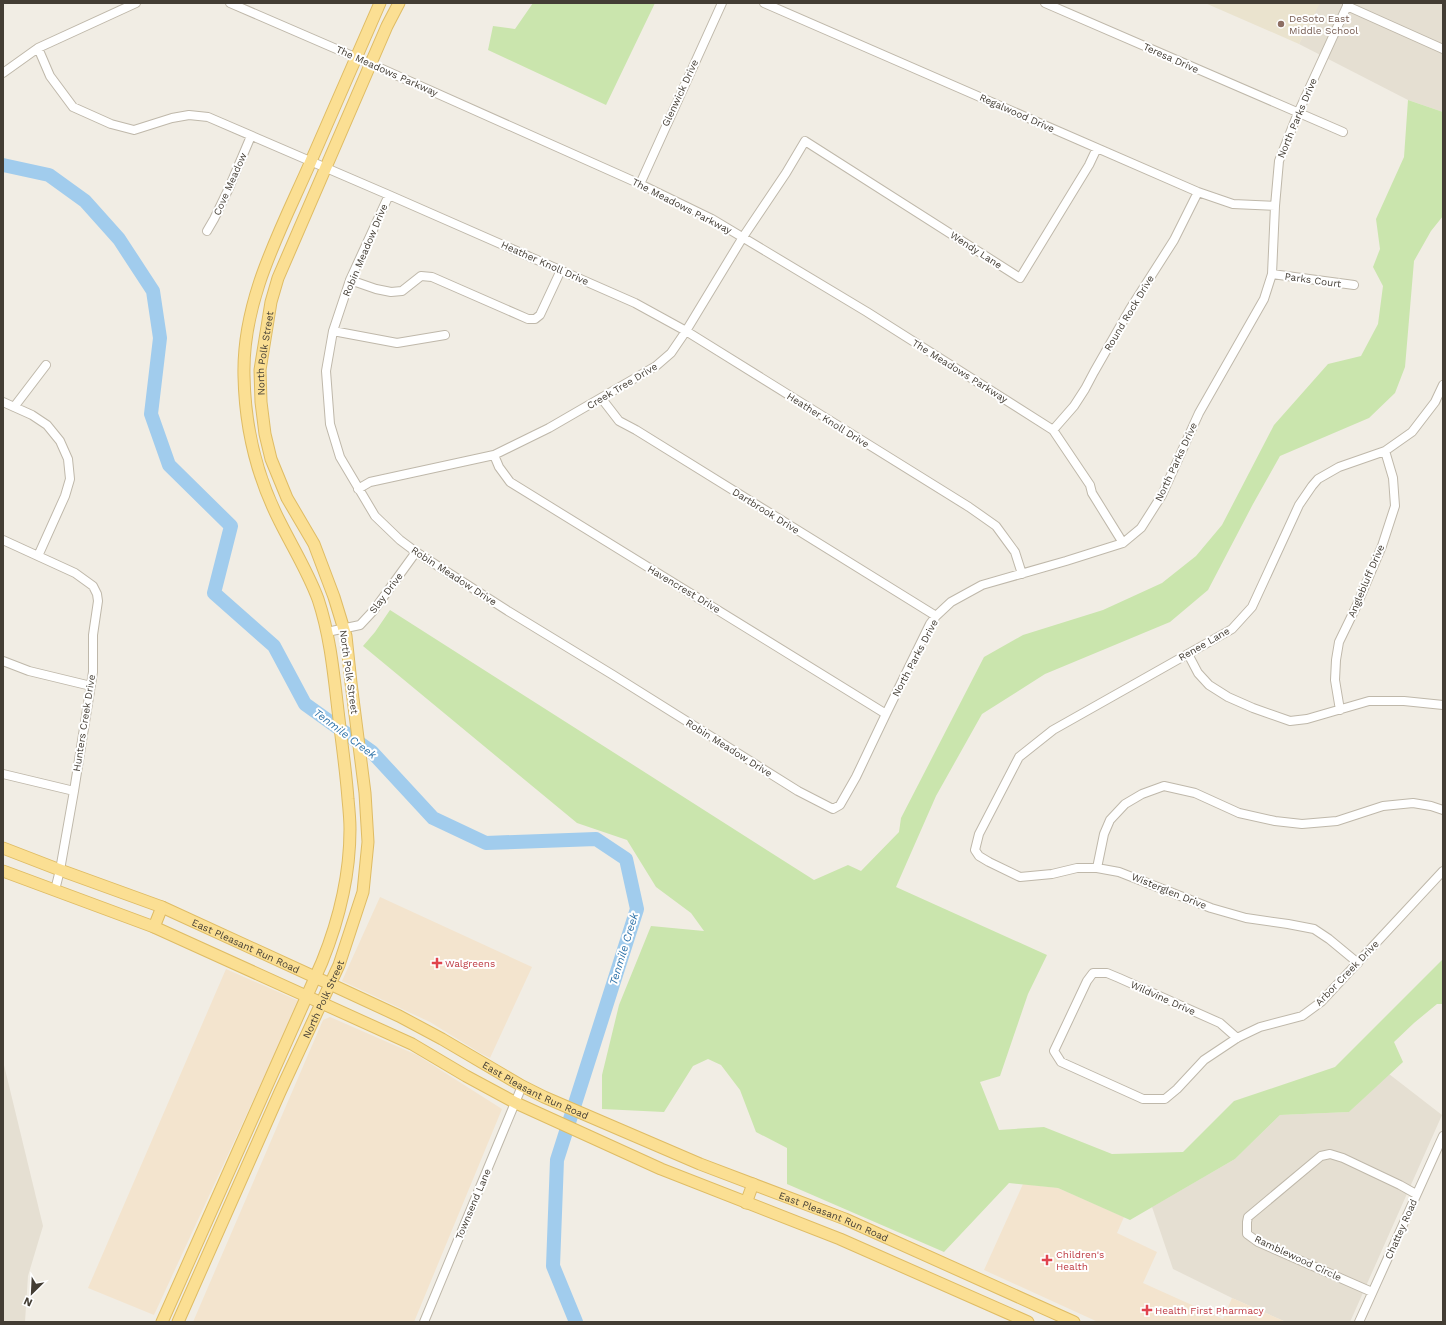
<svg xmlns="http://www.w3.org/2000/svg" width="1446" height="1325" font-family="'Work Sans',sans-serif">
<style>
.residential{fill:#e5dfd2}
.commercial{fill:#f3e4ce}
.education{fill:#eae3ce}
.green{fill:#cae5ad}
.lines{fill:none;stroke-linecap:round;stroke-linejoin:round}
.river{stroke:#a1cced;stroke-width:14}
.minor-casing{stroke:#bfb8aa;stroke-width:10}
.major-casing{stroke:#dfbc64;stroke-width:13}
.minor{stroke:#fff;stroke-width:8}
.major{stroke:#fbdf93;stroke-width:11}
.education-dot{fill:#8d6e63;stroke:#fff;stroke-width:1.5}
.health-dot{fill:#e0444e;stroke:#fff;stroke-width:1.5}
.labels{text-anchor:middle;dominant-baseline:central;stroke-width:4;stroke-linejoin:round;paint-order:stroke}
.education-label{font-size:10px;fill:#785e54;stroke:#fff;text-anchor:start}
.street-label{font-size:10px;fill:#433d34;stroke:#fff}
.health-label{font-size:10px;fill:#be3a42;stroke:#fff;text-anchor:start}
.water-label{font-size:11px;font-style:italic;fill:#3175aa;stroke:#fff}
</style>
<rect width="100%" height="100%" fill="#f1ede4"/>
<!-- residential -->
<path class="residential" d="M1319,3h124v109l-35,-12 -109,-56z
M3,1061l40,165 -15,50 -3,46h-22z
M1389,1074l53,41 -92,207h-64l-54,-24 -59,-29 -21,-62 83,-48 45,-44 69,-3z"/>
<!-- commercial -->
<path class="commercial" d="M380,897l152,70 -42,91 -10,-5 -50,-31 -88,-41z
M226,969l73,32 -145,314 -66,-27z
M330,1017l87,38 85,54 -88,213h-221l130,-302z
M1023,1184l35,4 66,29 -7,16 40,19 -14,31 80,36 9,-21 54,24h-188l-114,-52z"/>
<!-- education -->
<path class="education" d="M1205,3h115l-21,41z"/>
<!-- green -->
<path class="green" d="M533,3h122l-49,102 -118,-55 5,-24 22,3z
M1408,100l35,12v104l-12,15 -17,30 -9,106 -10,26 -26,25 -89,38 -27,48 -45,86 -38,32 -125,52 -63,40 -46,82 -40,91 151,68 -19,39 -28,82 -20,6 19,48 45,-3 68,27 71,-2 51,-51 101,-34 108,-108v45h-6l-23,19 -20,19 9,20 -54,50 -69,3 -45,44 -105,61 -72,-32 -49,-5 -65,69 -157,-68v-36l-31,-16 -16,-42 -19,-25 -13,-6 -15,7 -29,46 -62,-3v-34l17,-70 32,-79 53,5 -13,-18 -35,-26 -29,-47 -50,-17 -214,-177 12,-14 15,-22 424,270 34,-15 13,6 38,-39 2,-14 83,-161 39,-22 80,-25 59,-27 34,-27 26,-31 52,-100 54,-61 33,-8 17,-32 5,-38 -10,-19 7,-18 -4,-30 28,-62z"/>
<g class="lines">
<!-- river -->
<path class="river" d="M3,165l46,10 36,26 34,38 34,52 7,47 -9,76 18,51 62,61 -17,67 60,53 31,58 67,48 61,66 53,25 110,-4 30,20 11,50 -80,251 -4,106 23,56"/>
<defs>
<path id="minor" d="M230,3l141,61 269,120 72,35 155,93 186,118 37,55 2,8 31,50
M764,3l434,189 35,12 42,2
M1045,3l298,129
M1347,6l96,43
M38,48l12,28 23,31 38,17 23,6 38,-12 17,-3 19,2 181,78 246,108 51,28 283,176 27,19 19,26 7,22
M3,73l35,-25 98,-45
M640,184l82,-181
M389,195l-39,85 -17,51 -7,40 4,53 10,33 35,59 25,24 16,12 92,59 105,64 185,116 35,18 7,-4 16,-28 30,-63 44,-90 6,-8 15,-14 31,-17 84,-24 57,-18 18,-15 21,-33 37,-82 65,-114 8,-25 3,-68 4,-45 19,-48 49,-107v-3
M207,231l7,-12 15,-31 22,-52
M1272,274l82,11
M350,280l26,9 15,3 11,-1 19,-15 11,1 96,42h7l5,-4 21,-45
M333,331l64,12 48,-8
M602,399l17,22 17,9 300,186
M3,402l29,13 15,10 13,16 8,18 2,20 -5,17 -27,60
M14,407l32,-42
M1053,430l21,-24 11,-17 9,-17 36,-63 44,-69 24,-48
M494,455l5,12 11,15 376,232
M358,489l12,-7 124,-27 55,-27 107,-62 15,-13 15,-22 57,-94 43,-64 19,-32 215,137 69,-113 8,-17
M3,540l72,33 18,13 4,8 1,7 -5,34v37l-19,119 -14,79 -5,20
M327,632l33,-7 14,-15 42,-58
M1188,654l10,19 11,12 19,12 25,11 37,13 17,-2 62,-18h35l39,4
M3,661l26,10 62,15
M1340,710l-5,-30 1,-20 3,-18 17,-35 26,-61 13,-40 -2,-28 -8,-27
M3,774l71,17
M1097,868l7,-34 6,-14 15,-16 17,-10 22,-8 31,7 44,20 36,8 27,3 35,-3 46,-15 30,-3 18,3 12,4
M1358,963l-29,-24 -15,-10 -26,-5 -42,-6 -35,-10 -92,-36 -22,-4h-20l-25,6 -32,3 -31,-15 -10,-6 -4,-6 4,-16 40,-77 34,-27 179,-101 20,-22 47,-102 13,-19 6,-7 21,-12 46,-16 27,-19 23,-30 8,-17
M1237,1038l-17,-15 -101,-45 -12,-5h-14l-6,8 -33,70 7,11 82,37h22l12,-10 27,-29 33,-22 23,-11 42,-11 19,-14 122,-131
M1372,1292l-114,-50 -11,-8v-12l1,-5 73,-61 9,-2 13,4 57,27 16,9
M424,1322l98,-236
M1359,1322l84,-186"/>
<g id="major">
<path id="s1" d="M3,848l57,22 102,37 168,77 69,32 43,23 80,47 22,11 156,67 145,55 229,103"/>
<path d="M3,871l151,56 258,117 54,32 50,27 145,66 179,70 188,83"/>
<path d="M154,927l8,-20"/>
<path d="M746,1203l7,-19"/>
<path d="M162,1322l160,-360c17,-42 28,-87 28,-133 0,-10 -1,-20 -2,-30 -2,-27 -6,-54 -9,-80 -5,-41 -8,-81 -21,-120 -10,-27 -25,-51 -38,-77 -23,-45 -35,-95 -36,-146 -2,-77 37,-146 67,-215 23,-53 46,-105 69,-158"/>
<path id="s2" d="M178,1322l102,-230 59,-127 24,-73 5,-50 -3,-49 -14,-110 -5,-47 -12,-39 -20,-53 -27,-46 -16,-39 -6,-25 -4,-32 -1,-32 11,-68 7,-24 109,-252 12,-23"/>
</g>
</defs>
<!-- minor casing -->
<use href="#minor" class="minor-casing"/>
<!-- major casing -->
<use href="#major" class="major-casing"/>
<!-- minor -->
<use href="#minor" class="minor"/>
<!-- major -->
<use href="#major" class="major"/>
</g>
<!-- markers -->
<circle class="education-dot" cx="1281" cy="24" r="4"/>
<g class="health-dot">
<path d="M435 957h4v4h4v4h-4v4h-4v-4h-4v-4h4z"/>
<path d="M1045 1254h4v4h4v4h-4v4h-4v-4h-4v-4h4z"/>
<path d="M1145 1304h4v4h4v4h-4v4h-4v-4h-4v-4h4z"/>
</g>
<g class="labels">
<!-- education labels -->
<g class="education-label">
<text x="1289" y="18">DeSoto East<tspan x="1289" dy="12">Middle School</tspan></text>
</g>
<!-- street labels -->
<g class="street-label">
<text transform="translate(1171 58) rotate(24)">Teresa Drive</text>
<text transform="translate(387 71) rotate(24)">The Meadows Parkway</text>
<text transform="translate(680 93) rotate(-65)">Glenwick Drive</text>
<text transform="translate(1017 113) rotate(24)">Regalwood Drive</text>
<text transform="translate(1297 118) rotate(-67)">North Parks Drive</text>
<text transform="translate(230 184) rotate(-66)">Cove Meadow</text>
<text transform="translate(682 206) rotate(27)">The Meadows Parkway</text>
<text transform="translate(365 250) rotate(-67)">Robin Meadow Drive</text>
<text transform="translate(976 250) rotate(33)">Wendy Lane</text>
<text transform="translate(545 263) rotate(24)">Heather Knoll Drive</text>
<text transform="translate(1313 280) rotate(8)">Parks Court</text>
<text transform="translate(1129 313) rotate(-59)">Round Rock Drive</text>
<text stroke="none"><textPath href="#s2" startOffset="1026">North Polk Street</textPath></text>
<text transform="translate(960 371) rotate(32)">The Meadows Parkway</text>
<text transform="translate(622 386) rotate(-31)">Creek Tree Drive</text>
<text transform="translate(828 420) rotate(32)">Heather Knoll Drive</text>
<text transform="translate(1176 462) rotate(-65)">North Parks Drive</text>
<text transform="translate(766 511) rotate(32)">Dartbrook Drive</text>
<text transform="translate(454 576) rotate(33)">Robin Meadow Drive</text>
<text transform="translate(1366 581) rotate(-67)">Anglebluff Drive</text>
<text transform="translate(684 589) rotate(31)">Havencrest Drive</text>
<text transform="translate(386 593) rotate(-53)">Slay Drive</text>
<text transform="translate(1204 644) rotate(-30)">Renee Lane</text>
<text transform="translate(915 658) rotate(-62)">North Parks Drive</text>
<text transform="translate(349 672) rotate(82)">North Polk Street</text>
<text transform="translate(84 723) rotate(-81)">Hunters Creek Drive</text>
<text transform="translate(729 748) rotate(32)">Robin Meadow Drive</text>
<text transform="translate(1169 891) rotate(22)">Wisterglen Drive</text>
<text stroke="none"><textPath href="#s1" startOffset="262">East Pleasant Run Road</textPath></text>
<text transform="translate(1347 973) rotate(-46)">Arbor Creek Drive</text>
<text transform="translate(1163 998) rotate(24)">Wildvine Drive</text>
<text stroke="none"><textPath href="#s2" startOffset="354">North Polk Street</textPath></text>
<text stroke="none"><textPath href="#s1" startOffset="586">East Pleasant Run Road</textPath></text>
<text transform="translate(473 1204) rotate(-67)">Townsend Lane</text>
<text stroke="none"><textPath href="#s1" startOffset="910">East Pleasant Run Road</textPath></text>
<text transform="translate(1401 1229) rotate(-66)">Chattey Road</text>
<text transform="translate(1298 1258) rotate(25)">Ramblewood Circle</text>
</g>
<!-- health labels -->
<g class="health-label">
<text x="445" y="963">Walgreens</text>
<text x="1056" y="1254">Children's<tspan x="1056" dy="12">Health</tspan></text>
<text x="1155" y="1310">Health First Pharmacy</text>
</g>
<!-- water labels -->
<g class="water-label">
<text transform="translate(345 734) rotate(37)">Tenmile Creek</text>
<text transform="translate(624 949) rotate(-73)">Tenmile Creek</text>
</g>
</g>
<!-- border -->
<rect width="1446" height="1325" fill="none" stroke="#433d34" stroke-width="8"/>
<!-- north arrow -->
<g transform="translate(32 1293) rotate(204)" stroke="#ffffff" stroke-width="3" paint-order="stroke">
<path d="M0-3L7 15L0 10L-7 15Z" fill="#433d34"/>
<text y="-6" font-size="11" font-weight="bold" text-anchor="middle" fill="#433d34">N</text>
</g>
</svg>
